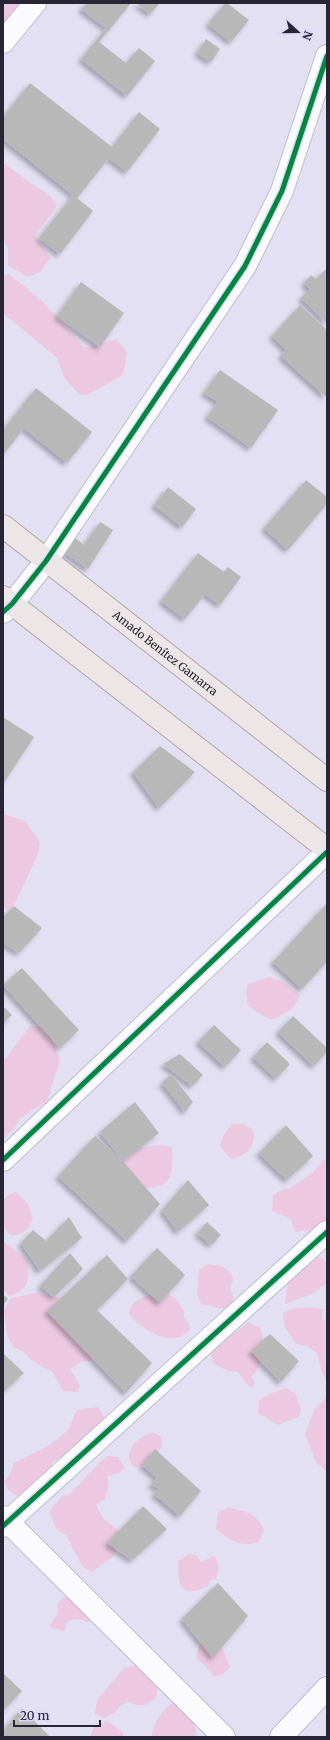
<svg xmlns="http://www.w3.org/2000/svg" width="330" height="1740" font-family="Merriweather,serif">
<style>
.green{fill:#ecc9e0}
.building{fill:#b9b8b8;filter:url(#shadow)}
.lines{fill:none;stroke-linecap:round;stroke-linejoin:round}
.minor-casing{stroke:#bfbdce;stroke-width:24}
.major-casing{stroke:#b0a5a9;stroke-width:24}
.minor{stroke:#fbfafd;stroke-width:22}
.major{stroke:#ece7e6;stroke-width:22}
.cycleway-casing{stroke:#ddd8fb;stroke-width:8}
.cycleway{stroke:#00873e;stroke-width:5}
.labels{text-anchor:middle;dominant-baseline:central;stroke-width:4;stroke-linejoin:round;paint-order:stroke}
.street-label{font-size:11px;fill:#282535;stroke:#ddd8fb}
</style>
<defs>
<filter id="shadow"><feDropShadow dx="-3.5" dy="3.5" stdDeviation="2" flood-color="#0004"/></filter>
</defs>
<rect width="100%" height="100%" fill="#e3e0f3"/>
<!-- green -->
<path class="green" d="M3,3h35l-35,35z
M3,163l48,34 6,9 -22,30 16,22 -11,14 -12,5 -20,-11v-18l-5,-9z
M9,274l34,28 42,46 31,-9 11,13 -4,23 -36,20h-7l-15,-16 -8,-21 -54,-45v-38z
M3,814l22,7 15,21 -2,12 -27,58 -8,-6z
M269,977l15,5 16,14 -8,13 -19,11 -8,-3 -17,-11 -2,-13 2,-9z
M30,1026l18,1 12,33 -13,41 -28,18 -3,7 -13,13v-77z
M232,1124h12l9,6c4,17 -7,26 -22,29l-11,-13 3,-10z
M162,1145l10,2c0,12 3,32 -10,38 -6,2 -13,3 -19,4l-24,-20 5,-13 6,-8z
M323,1160h4v65l-12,9 -12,-4 -8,3 -4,-14 -19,-8 1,-16 12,-7 4,1c13,-9 26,-16 34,-29z
M16,1192l12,12 5,15c-5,12 -9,15 -22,17l-8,-9v-26l5,-6z
M3,1241l25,19c1,19 2,29 -18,36l-7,-6z
M307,1254l15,4 5,7 -1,19 -14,10 -27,10 3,-21 12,-12z
M209,1264l12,2 10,6 2,7 -2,9 3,14 -9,7 -24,-5 -4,-11 2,-23z
M162,1290l13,8 9,13v7l5,6 1,6c-18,19 -48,0 -61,-16 2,-16 19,-19 33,-24z
M35,1293l22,4 9,4 27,59 -12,2 -11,7 10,17 -2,6 -15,-1 -11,-20 -8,-3 -13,-8 -7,-8 -11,-5 -6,-11 -3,-25 7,-13z
M308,1307l15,2 -1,11h4l1,1v59l-5,-7 -5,-20 -9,-6 -13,-4 -11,-18 -1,-12 11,-5z
M248,1322l13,6c3,15 3,37 -9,48l3,8 -3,4 -6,-5 -8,-11 -10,-1 -14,-7 -4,-13c12,-11 26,-17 38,-29z
M286,1388l9,5 6,16 -2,8 -22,8 -19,-12 1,-13 13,-7z
M327,1397v75l-11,-10 -11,-27 9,-25z
M98,1407l7,11 1,6 -38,33 -8,1 -7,4 -2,6 -29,31 -14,-9 -4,-8 6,-8 4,-11 36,-18 18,-15 9,-20z
M152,1432l9,4 1,11c-8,9 -15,22 -29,19l-4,-6c1,-18 8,-20 23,-28z
M107,1456l11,1 7,11 -6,5 -12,3c2,6 2,17 -3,23 -2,2 -5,3 -8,6l7,13 21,17 -6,5 -3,15 -23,17 -10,-6 -16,-31 -9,-5 -8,-19 14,-16 5,1 31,-33z
M228,1508c18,3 28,5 36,22l-5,12c-20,6 -28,-2 -43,-13l2,-17z
M190,1554l6,1 5,7 13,-6c7,7 4,14 2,23l-6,1 -2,6c-26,13 -31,0 -30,-25z
M75,1597l19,23 -7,2c-8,-4 -14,-4 -21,1l-1,8 -15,-3v-3l8,-12v-10l4,-5z
M206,1637l15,6 9,24 -7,7 -9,3 -11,-14 -6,-2c0,-12 0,-15 9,-24z
M137,1665l22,13 -3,20c-12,9 -15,9 -28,4l-7,3 -6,8 -11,5 -9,-4 2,-14 27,-32z
M175,1702l18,14 4,21h-46c4,-16 10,-28 24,-35z
M108,1721l15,11v5h-33l4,-10z"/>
<!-- building -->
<path class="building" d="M87,3h44l-32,39 27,21 13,-15 16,13 -28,35 -46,-37 25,-31 -25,-19z
M136,3h24l-10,11z
M225,3h2l22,17 -18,22 -23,-18z
M206,39l14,10 -9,13 -14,-9z
M30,83l82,64 27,-35 21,17 -33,43 -18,-14 -32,40 16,13 -33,43 -21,-16 34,-43 -70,-56v-22z
M327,268v56l-26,-26 9,-9 -6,-6 7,-8 5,4z
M81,282l43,31 -24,34 -43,-31z
M300,305l27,25 -1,67 -45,-41 5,-6 -14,-14z
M220,370l58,40 -27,38 -44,-31 11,-15 -14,-9z
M36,388l56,44 -25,31 -43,-35 -21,27v-25z
M306,480l21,17v7l-39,46 -24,-22z
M168,487l28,22 -14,18 -28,-22z
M100,522l13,8 -25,39 -24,-17 10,-15 10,8z
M198,553l26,19 4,-5 13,10 -21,28 -15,-11 -20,25 -24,-18z
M3,717l31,20 -31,47z
M160,746l35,26 -36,36 -26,-36z
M327,903v59l-25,27 -29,-27z
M14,906l28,22 -23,25 -16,-10v-26z
M22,968l57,62 -19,18 -57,-63z
M3,1006l9,9 -9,8z
M293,1016l34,32v4l-13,14 -36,-34z
M214,1025l27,25 -16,17 -27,-25z
M267,1042l23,22 -14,15 -23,-22z
M180,1054l23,21 -11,11 -29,-22z
M171,1074l22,28 -8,10 -23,-29z
M135,1102l24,31 -36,28 -23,-29z
M286,1125l27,31 -26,24 -28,-27z
M95,1136l28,25 37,43 -33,37 -69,-65z
M188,1180l21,25 -31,27 -16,-22z
M69,1217l13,21 -42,33 -19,-28 12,-13 13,11z
M207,1222l14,13 -10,10 -14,-12z
M157,1248l28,27 -25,28 -29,-27z
M70,1253l13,16 -29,28 -14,-11z
M107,1255l21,24 -31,31 55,53 -26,30 -79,-82z
M3,1294l5,5 -5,6z
M270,1334l29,27 -18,21 -30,-31z
M3,1353l21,20 -21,19z
M155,1449l46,42 -21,25 -26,-22 5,-6 -9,-3 7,-7 -15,-13z
M143,1506l24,23 -35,31 -25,-17z
M218,1583l30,33 -35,42 -31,-39z
M3,1673l19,18 -19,20z
M22,1708l28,29h-47v-6z"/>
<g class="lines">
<defs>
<path id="minor" d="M3,42l32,-39
M3,612l9,-8 34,-43 199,-295 37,-75 45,-135
M3,1160l324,-308
M3,1517l221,220
M3,1526l324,-294
M281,1737l46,-49"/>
<g id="major">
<path id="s1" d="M3,526l324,254"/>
<path d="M3,597l324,252"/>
</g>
</defs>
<!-- minor casing -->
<use href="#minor" class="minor-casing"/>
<!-- major casing -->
<use href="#major" class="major-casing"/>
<!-- minor -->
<use href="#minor" class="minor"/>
<!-- major -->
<use href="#major" class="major"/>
<defs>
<path id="cycleway" d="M3,612l9,-8 34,-43 199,-295 37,-75 45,-135
M3,1160l324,-308
M3,1526l324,-294"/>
</defs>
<!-- cycleway casing -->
<use href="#cycleway" class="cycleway-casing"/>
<!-- cycleway -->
<use href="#cycleway" class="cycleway"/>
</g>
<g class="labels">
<!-- street labels -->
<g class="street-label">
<text stroke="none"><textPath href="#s1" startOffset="206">Amado Benítez Gamarra</textPath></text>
</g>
</g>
<!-- border -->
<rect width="330" height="1740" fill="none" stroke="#282535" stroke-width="8"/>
<!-- north arrow -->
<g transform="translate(298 32) rotate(111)" stroke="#ddd8fb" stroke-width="3" paint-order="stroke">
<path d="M0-3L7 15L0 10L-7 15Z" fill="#282535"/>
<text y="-6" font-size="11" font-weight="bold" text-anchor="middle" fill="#282535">N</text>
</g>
<!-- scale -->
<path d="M14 1720v6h86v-6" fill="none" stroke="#282535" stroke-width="2"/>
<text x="20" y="1720" font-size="12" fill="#282535" stroke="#ddd8fb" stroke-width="3" paint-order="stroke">20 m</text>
</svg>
